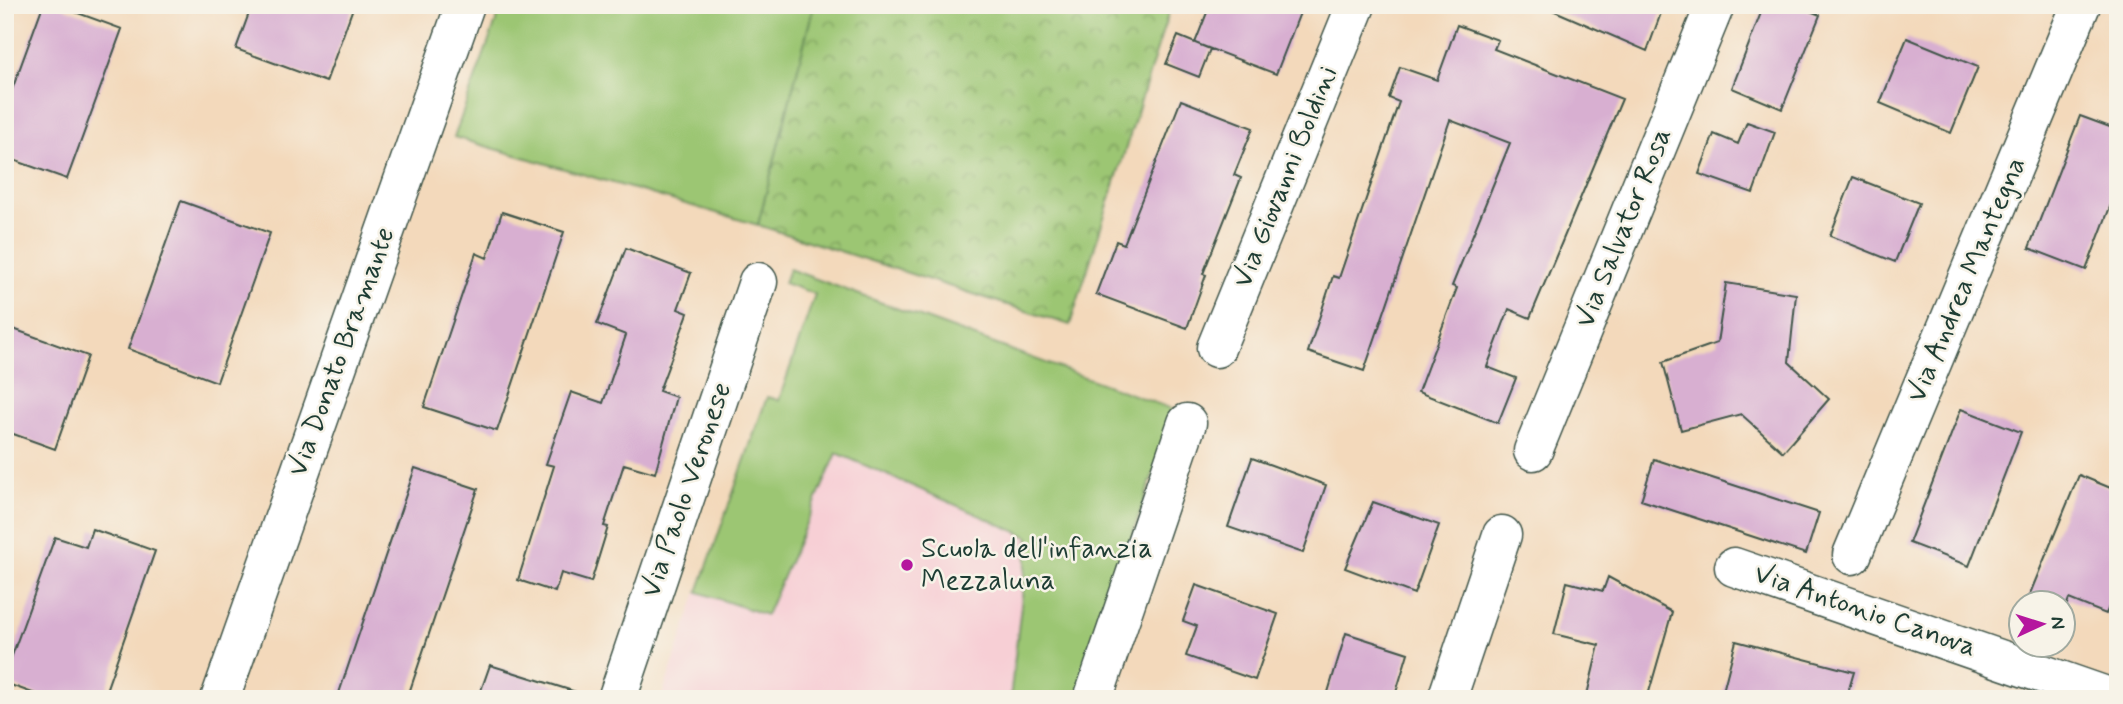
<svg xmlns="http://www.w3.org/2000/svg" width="2123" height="704" font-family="Mynerve,sans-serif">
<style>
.built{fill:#f7cfd5}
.grass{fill:#9cc673;stroke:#5e8254;stroke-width:2}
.park{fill:url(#park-crowns);stroke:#5e8254;stroke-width:2}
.building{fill:#d8afd1}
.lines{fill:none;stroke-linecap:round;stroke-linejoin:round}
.minor-casing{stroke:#3f5448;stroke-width:41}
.minor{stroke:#fff;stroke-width:38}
.poi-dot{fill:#b5179e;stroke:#f7f3e8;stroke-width:2.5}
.labels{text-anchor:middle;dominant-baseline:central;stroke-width:5;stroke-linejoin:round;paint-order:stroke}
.street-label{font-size:28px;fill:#1f3d34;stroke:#f7f3e8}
.poi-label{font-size:28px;fill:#1f3d34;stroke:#f7f3e8;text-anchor:start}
</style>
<defs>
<pattern id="park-crowns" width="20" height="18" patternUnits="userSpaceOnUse" patternTransform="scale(1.75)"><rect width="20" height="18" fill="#9cc673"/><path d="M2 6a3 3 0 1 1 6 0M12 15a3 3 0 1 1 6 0" fill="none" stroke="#7fa25f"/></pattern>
</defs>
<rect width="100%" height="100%" fill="#f7f3e8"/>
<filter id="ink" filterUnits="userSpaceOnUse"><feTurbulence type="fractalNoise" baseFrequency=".0143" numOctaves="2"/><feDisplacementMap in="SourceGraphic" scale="14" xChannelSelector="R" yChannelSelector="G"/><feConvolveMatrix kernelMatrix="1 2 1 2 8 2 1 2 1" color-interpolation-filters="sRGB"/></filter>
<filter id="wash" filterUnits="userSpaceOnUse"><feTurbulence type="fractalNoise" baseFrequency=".00686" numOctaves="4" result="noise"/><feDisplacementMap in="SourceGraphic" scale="28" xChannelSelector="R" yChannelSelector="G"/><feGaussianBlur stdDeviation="1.57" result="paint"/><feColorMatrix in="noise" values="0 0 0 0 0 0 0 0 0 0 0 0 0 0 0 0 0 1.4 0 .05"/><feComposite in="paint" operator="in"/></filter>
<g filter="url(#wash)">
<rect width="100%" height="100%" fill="#f3d9bb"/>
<!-- built -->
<path class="built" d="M837,453l192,85 -19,161h-349l36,-107 69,22z"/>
<!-- grass -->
<path class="grass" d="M502,5h312l-56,220 -304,-88z
M789,269l386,141 -99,289h-66l19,-162 -192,-84 -71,162 -68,-23 69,-195 12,3 36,-106 -31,-11z"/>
<!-- park -->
<path class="park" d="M814,5h357l-101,320 -312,-100z"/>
<g id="blocks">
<!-- building -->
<path class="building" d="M43,5h13l66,24 -55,150 -62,-22v-48z
M252,5h102l-28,77 -90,-33z
M1210,5h93l-27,69 -81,-31z
M1541,5h123l-17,46z
M1764,5h31l25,10 -38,94 -50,-21z
M1457,25l41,15 -4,9 128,50 -92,219 -21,-9 -22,58 29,11 -18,45 -80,-31 39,-104 -5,-2 58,-143 -60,-23 -86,251 -56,-19 25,-76 6,2 60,-176 -10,-4 11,-31 37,13z
M1178,36l32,13 -11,28 -33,-13z
M1907,38l71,29 -27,66 -71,-30z
M1181,100l72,28 -19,47 7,3 -38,96 3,1 -19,53 -91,-34 20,-53 8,3z
M2080,116l38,14v56l-32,84 -57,-22z
M1747,122l28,10 -22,61 -54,-19 15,-40 24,10z
M1853,177l66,26 -24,59 -65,-26z
M181,201l89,32 -53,149 -89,-33z
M502,212l62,20 -67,199 -73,-24 52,-154 11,5z
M626,248l65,25 -13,36 10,4 -29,78 17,6 -21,76 -31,-9 -20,62 4,1 -17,55 -30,-9 -6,19 -37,-12 36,-114 -8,-2 25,-72 32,11 23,-68 -29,-11z
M1726,283l70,11 -7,68 40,37 -46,53 -42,-38 -60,16 -18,-68 54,-19z
M5,326l83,30 -33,93 -50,-18z
M1961,409l60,23 -52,134 -60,-23z
M1252,458l74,27 -23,68 -75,-26z
M1654,459l165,54 -13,41 -165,-54z
M415,468l63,21 -71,210h-70z
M2079,475l39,16v93l-12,30 -37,-15 -5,12 -1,-8h-19l-15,-7z
M1373,502l66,23 -25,69 -69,-26z
M92,529l63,22 -52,148h-54l-44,-16v-8l50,-138 31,10z
M1608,577l64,35 -25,87h-61l13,-54 -45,-11 13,-52 36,9z
M1196,585l82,29 -23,66 -69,-24 11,-30 -14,-5z
M1346,633l62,20 -14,46h-68z
M1736,641l118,31 -8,27h-125z
M490,665l86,27 -1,7h-97z"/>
</g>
</g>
<g filter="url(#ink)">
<use href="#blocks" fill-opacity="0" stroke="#3f5448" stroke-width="2"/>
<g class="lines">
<defs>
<path id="minor" d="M1216,348l140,-343
M1533,451l182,-446
M1852,555l229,-550
M1734,567l381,132
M220,699l245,-694
M617,699l141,-417
M1093,699l94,-276
M1447,699l55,-164"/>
</defs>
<!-- minor casing -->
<use href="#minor" class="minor-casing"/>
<!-- minor -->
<use href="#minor" class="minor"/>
</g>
</g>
<!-- markers -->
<circle class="poi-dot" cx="907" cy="565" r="7"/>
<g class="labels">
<!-- street labels -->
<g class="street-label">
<text transform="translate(1286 177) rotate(-68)">Via Giovanni Boldini</text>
<text transform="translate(1624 228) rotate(-68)">Via Salvator Rosa</text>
<text transform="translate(1967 280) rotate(-67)">Via Andrea Mantegna</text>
<text transform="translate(342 352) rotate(-70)">Via Donato Bramante</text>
<text transform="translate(687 490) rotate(-71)">Via Paolo Veronese</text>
<text transform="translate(1865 611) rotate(19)">Via Antonio Canova</text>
</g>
<!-- poi labels -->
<g class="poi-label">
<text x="921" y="549">Scuola dell'infanzia<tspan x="921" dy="32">Mezzaluna</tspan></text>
</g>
</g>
<!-- margin -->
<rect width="2123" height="704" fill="none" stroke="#f7f3e8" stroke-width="28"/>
<!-- north arrow -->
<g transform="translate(2042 624) rotate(86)"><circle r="33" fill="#f7f3e8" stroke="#a1aaa0" stroke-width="2"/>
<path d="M0-5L12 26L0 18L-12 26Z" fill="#b5179e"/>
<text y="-10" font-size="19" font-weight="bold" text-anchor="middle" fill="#1f3d34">N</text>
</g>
</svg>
